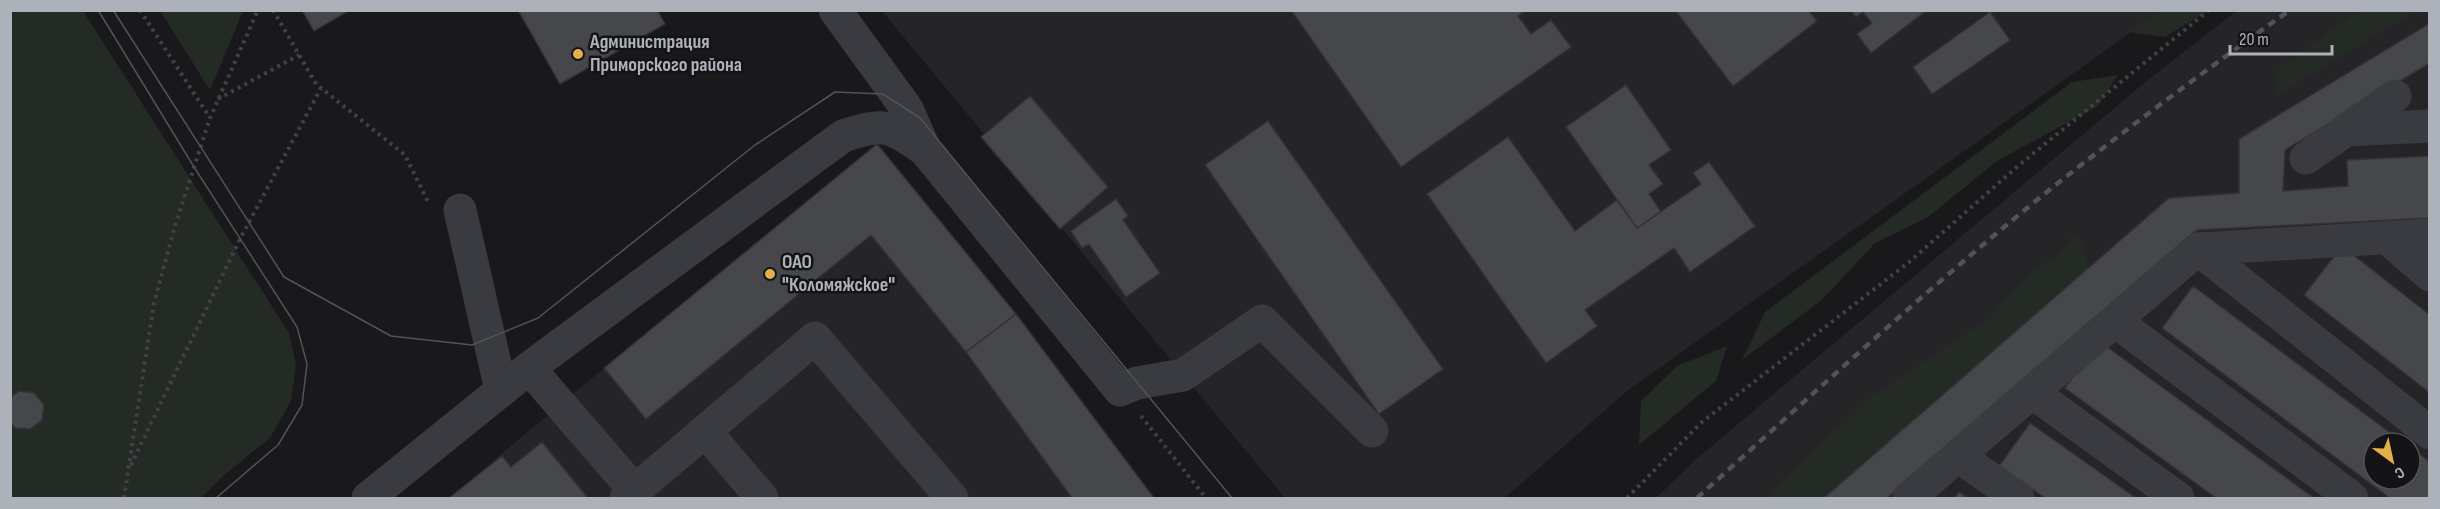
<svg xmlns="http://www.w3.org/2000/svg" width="2440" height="509" font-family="'Sofia Sans Condensed',sans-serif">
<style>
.built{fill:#252528;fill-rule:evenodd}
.green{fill:#232b24}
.building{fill:#46474b;stroke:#333337;stroke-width:1.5}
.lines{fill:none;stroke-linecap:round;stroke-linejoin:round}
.path{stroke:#404247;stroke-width:4;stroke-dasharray:3 4.5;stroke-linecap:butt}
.minor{stroke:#3a3b40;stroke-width:33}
.tram{stroke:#525358;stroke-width:1.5}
.rail{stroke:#525358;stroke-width:4.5;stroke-dasharray:8 6;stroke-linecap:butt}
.poi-dot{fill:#e3af49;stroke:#141416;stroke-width:2}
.labels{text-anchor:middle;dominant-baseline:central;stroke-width:5;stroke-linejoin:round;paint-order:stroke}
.poi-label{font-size:20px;font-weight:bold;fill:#adb1b9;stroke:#141416;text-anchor:start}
</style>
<rect width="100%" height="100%" fill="#19191b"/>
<!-- built -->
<path class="built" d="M882,11h1279l-534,380 -122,107h-220z
M2236,11h193v487h-773l39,-38 448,-376zM2374,443h36v36h-36z
M877,144l139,170 138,184h-705l155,-130z"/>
<!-- green -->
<path class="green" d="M2161,10h47v1l-43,26 -36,-5z
M2359,10l57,1 -138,83 -4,-22z
M10,11h73l206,322 7,31 -5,37 -21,37 -47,38 -22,22h-190z
M160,11h83l-33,79z
M2118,75l-20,31 -101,55 -69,56 -53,26 -52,56 -81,61 23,-48 307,-230z
M2078,231l11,37 -265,230h-56l15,-19 91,-84 115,-77 42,-46 24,-15z
M1727,346l-11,35 -77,64 2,-44 36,-35z"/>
<!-- building -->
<path class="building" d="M302,10h48l-36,21z
M518,10h139l8,14 -105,60z
M1291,10h235l-8,6 13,18 20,-14 20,27 -170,120z
M1675,10h133l9,11 -84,65z
M1851,10h76l-56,43 -14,-19 15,-11 -9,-11 -7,5z
M1990,12l20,28 -78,54 -19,-27z
M2430,23v40l-145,87 -2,41 65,-5 -1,-26 83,-4v62l-233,12 -310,268h-63l345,-300 70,-5v-54z
M1626,85l45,65 -22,15 14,19 -14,10 12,18 -24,16 -71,-101z
M1030,96l78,91 -48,42 -79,-92z
M1268,121l175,248 -64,45 -174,-249z
M1508,137l67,94 42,-31 20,28 64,-44 -8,-11 16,-11 46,64 -65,46 -16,-24 -89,62 12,16 -51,37 -119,-169z
M877,144l139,170 -50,38 -95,-117 -225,184 -42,-51z
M1116,199l12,17 -5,4 37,53 -34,24 -37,-53 -7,4 -11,-17z
M2342,246l88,69v78l-126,-98z
M2193,286l211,157h-30v36h36v-32l20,15v36h-40l-228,-170z
M1016,314l138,184h-82l-106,-146z
M2099,341l215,157h-98l-151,-110z
M19,391l15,2 10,12 -2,15 -12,9 -15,-1 -5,-6v-24z
M2030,423l106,75h-91l-46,-32z
M542,442l45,55 -1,1h-137l53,-42 9,11z
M1959,492l9,6h-14z"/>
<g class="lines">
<!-- path -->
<path class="path" d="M140,10l70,108
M273,10l43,74 89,71 23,47
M218,99l81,-44
M1141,416l65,82
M131,465l109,-226 81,-151
M124,498l30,-195 20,-74 36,-111 48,-108
M1627,498l75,-76 206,-159 110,-97 191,-156"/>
<!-- minor -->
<path class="minor" d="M835,10l72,99 18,41
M2345,130l85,-4
M2306,158l89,-62
M460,210l41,180
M2387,238l43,37
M2198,249l232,184
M2115,321l237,177
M529,368l106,123
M2032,392l146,106
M705,431l57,67
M1958,456l60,42
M368,498l161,-130 314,-232c43,-14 45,-11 82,14l195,240 17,-7 46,-8 79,-54 110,110
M626,498l189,-160 137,160
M1909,498l289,-249 232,-14"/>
<!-- tram -->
<path class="tram" d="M98,10l96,157 103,160 10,37 -5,41 -24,40 -62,53
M113,10l171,267 107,59 81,9 66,-27 217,-173 80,-53 48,2 37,24 312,380"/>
<!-- rail -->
<path class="rail" d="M1697,498c117,-105 233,-212 356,-311 77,-61 157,-120 237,-177"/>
</g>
<!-- markers -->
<g class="poi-dot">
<circle cx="578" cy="54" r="6"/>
<circle cx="770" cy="274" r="6"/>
</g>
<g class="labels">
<!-- poi labels -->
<g class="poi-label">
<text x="590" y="42">Администрация<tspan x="590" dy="23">Приморского района</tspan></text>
<text x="782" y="262">ОАО<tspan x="782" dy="23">"Коломяжское"</tspan></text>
</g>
</g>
<!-- border -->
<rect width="2440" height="509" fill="none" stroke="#adb1b9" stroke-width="24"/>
<!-- north arrow -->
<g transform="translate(2392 461) rotate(147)"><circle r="28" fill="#141416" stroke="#515357" stroke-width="1.5"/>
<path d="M0-4.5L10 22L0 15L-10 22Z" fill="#e3af49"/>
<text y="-9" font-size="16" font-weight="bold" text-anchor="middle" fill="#adb1b9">С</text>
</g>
<!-- scale -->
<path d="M2230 45v9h102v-9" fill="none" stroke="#adb1b9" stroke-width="3"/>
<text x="2239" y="45" font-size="18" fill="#adb1b9" stroke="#141416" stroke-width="4.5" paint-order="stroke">20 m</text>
</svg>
